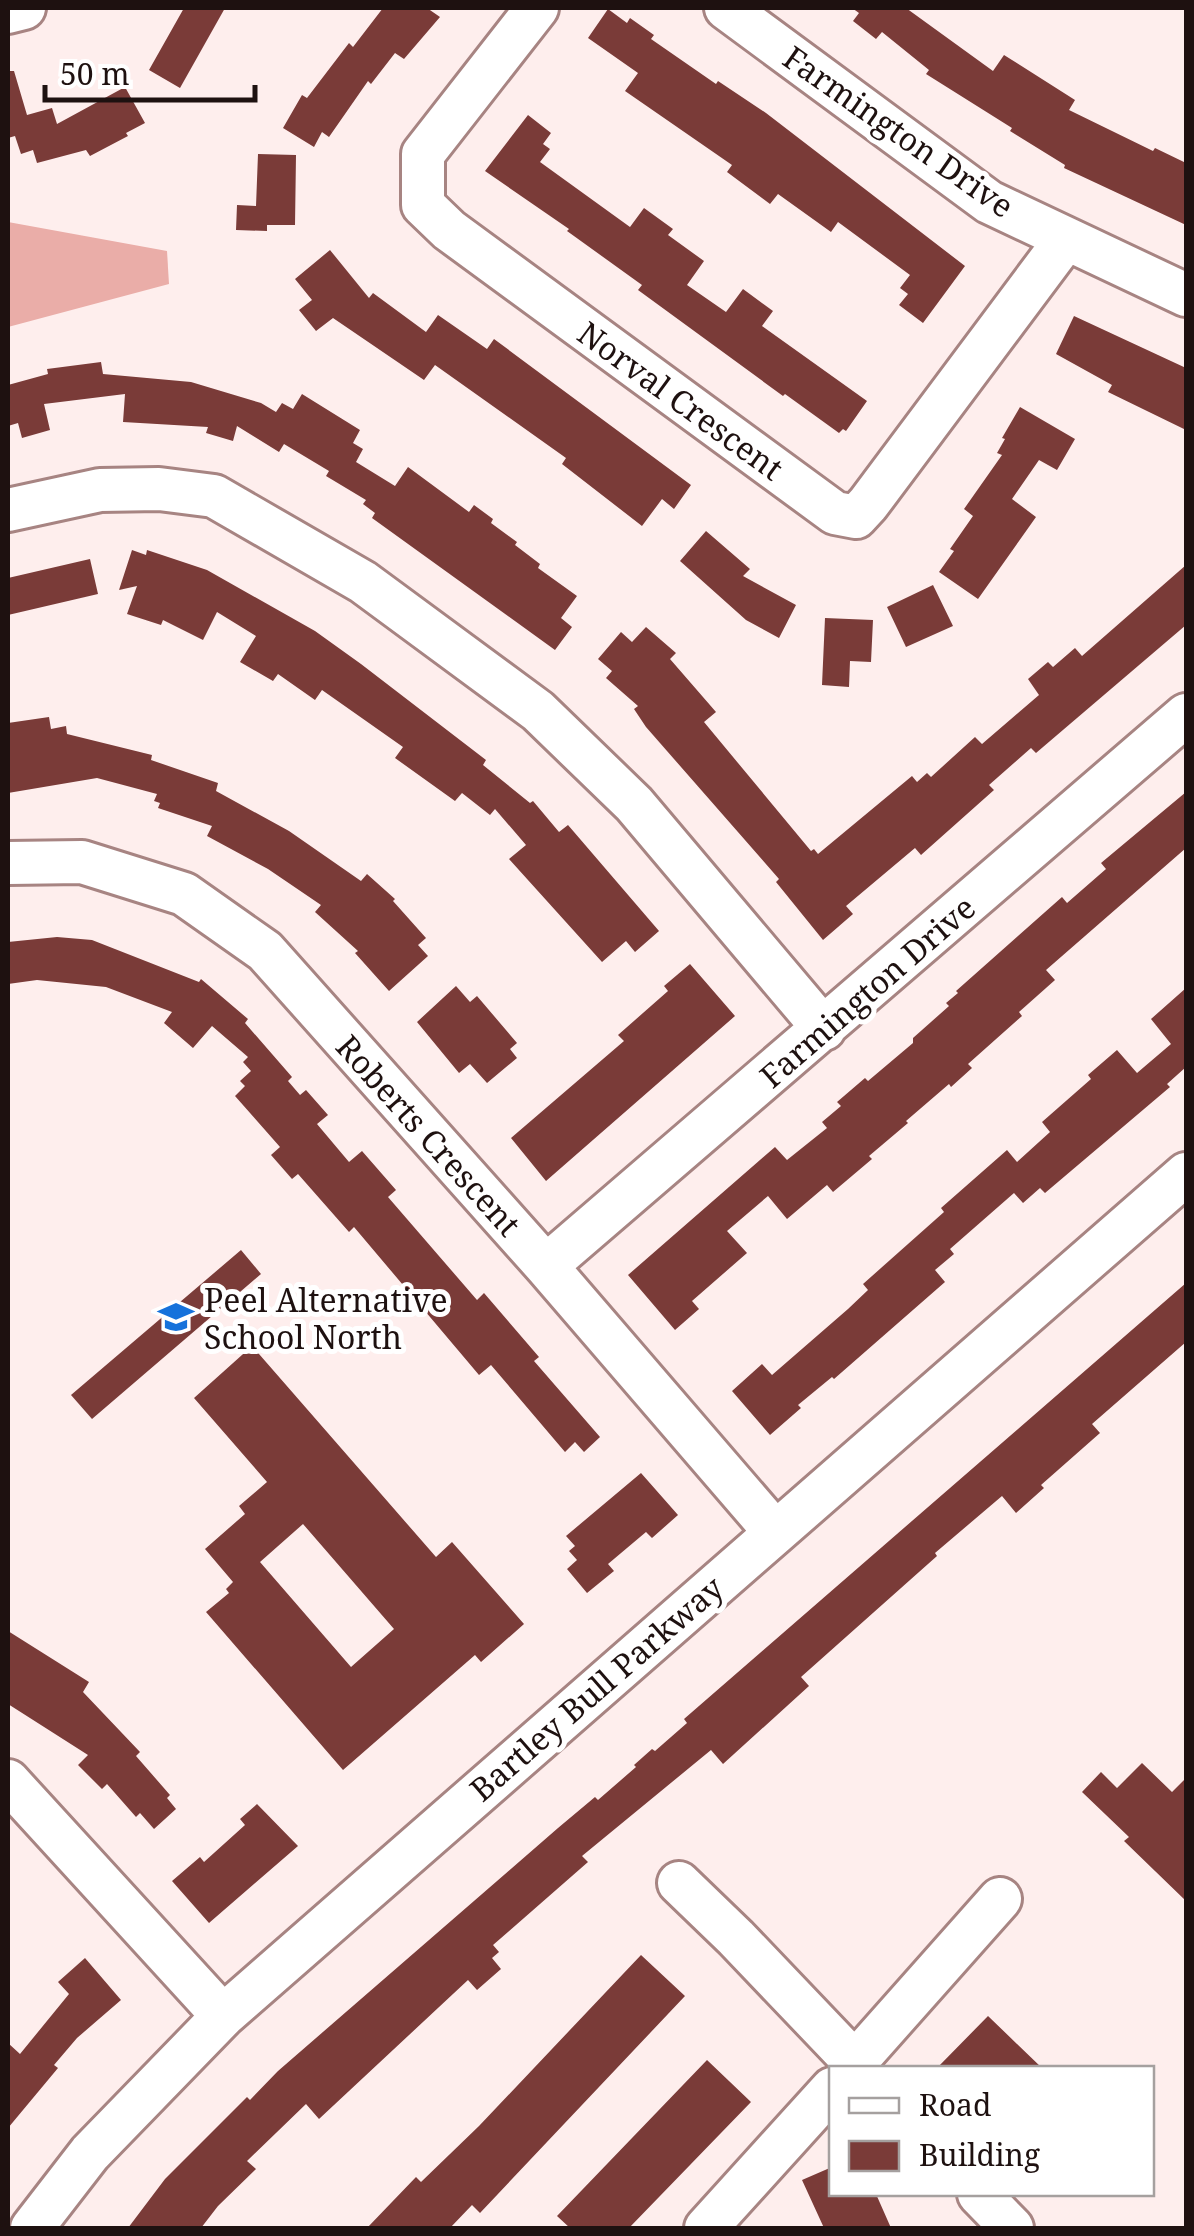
<svg xmlns="http://www.w3.org/2000/svg" width="1194" height="2236" font-family="'Noto Serif',serif">
<style>
.green{fill:#eaada8}
.building{fill:#7a3b38;fill-rule:evenodd}
.lines{fill:none;stroke-linecap:round;stroke-linejoin:round}
.minor-casing{stroke:#a78482;stroke-width:48}
.minor{stroke:#fff;stroke-width:42}
.labels{text-anchor:middle;dominant-baseline:central;stroke-width:10;stroke-linejoin:round;paint-order:stroke}
.street-label{font-size:32px;fill:#1e1110;stroke:#fff}
.poi-label{font-size:32px;fill:#1e1110;stroke:#fff;text-anchor:start}
</style>
<rect width="100%" height="100%" fill="#feeeed"/>
<!-- green -->
<path class="green" d="M8,222l159,29 2,33 -161,43z"/>
<!-- building -->
<path class="building" d="M184,8h41l-45,80 -31,-18z
M383,8h44l13,9 -36,42 -9,-6 -24,31 -3,-3 -39,56 -7,-5 -8,15 -31,-19 19,-33 5,3 42,-55 4,4z
M852,8h54l87,63 11,-16 71,45 -6,10 84,41 2,-3 31,15v62l-122,-57 1,-3 -55,-34 2,-3 -86,-54 3,-4 -47,-38 -6,7 -23,-18 6,-8z
M608,9l19,14 3,-5 24,17 -3,4 65,45 2,-3 48,32 199,153 -42,57 -24,-18 9,-11 -8,-6 10,-13 -72,-53 -7,10 -53,-38 -8,10 -43,-32 5,-7 -107,-74 13,-18 -50,-35z
M8,71h6l13,44 25,-7 5,16 68,-37 20,36 -19,10 2,3 -38,20 -4,-6 -49,13 -4,-13 -12,4 -6,-18 -7,2z
M528,115l23,18 -8,11 7,5 -10,13 90,65 14,-19 29,21 -5,6 36,26 -17,24 39,27 17,-23 30,22 -11,15 105,75 -21,30 -3,-2 -4,4 -54,-39 -2,2 -145,-106 4,-5 -75,-54 2,-2 -84,-58z
M258,154l38,1 -1,70h-28v6l-31,-1 1,-25 19,1z
M330,250l39,48 4,-5 53,39 12,-17 49,34 7,-10 197,146 -17,24 -12,-10 -20,27 -80,-62 4,-6 -131,-93 -11,15 -91,-62 -17,13 -17,-21 13,-10 -17,-21z
M1074,316l112,52v62l-78,-38 4,-7 -56,-31z
M101,362l2,12 88,8 70,21 15,9 6,-9 11,6 9,-15 58,36 -7,13 10,6 -7,13 39,24 13,-19 61,45 5,-7 19,14 -2,4 26,19 -2,3 25,19 -2,4 39,28 -16,22 11,9 -17,23 -183,-132 3,-5 -12,-9 3,-4 -40,-24 3,-5 -45,-27 -5,8 -42,-26 -4,15 -27,-8 2,-6 -85,-5 2,-28 -81,10 6,26 -28,8 -4,-15 -10,3v-41l40,-11 -1,-5z
M1020,407l55,32 -18,31 -18,-10 -27,39 24,18 -58,82 -39,-27 15,-21 -4,-2 23,-33 -9,-7 38,-54 -5,-2 8,-14 -3,-1z
M706,531l44,38 -7,7 53,29 -17,33 -33,-18 -66,-59z
M132,550l14,5 1,-5 60,20 108,61 46,33 125,96 -3,5 47,38 3,-2 26,31 9,-7 91,106 -24,21 -9,-11 -24,21 -93,-103 17,-14 -31,-36 -5,6 -28,-22 -7,8 -60,-43 8,-11 -81,-57 -7,10 -37,-26 -5,7 -33,-19 16,-26 -39,-24 -14,28 -40,-20 -2,5 -34,-11 10,-28 -18,4z
M90,559l8,35 -90,21v-37z
M1186,565v60l-150,128 -5,-5 -42,37 5,5 -73,65 -6,-7 -69,58 7,8 -30,26 -47,-58 3,-3 -133,-152 -12,-18 4,-3 -32,-28 6,-7 -14,-12 23,-27 11,10 14,-15 30,26 -6,6 46,53 -12,10 107,129 3,-2 4,5 94,-78 5,6 10,-9 4,4 44,-40 7,7 57,-49 -11,-16 20,-17 5,5 22,-19 7,8z
M933,585l20,41 -47,21 -19,-40z
M825,618l48,2 -2,42 -21,-1 -1,26 -27,-2z
M49,717l2,12 15,-3 1,8 85,21 -1,5 67,23 -2,8 73,40 72,50 6,-7 28,25 -2,2 33,37 -8,7 10,11 -39,35 -34,-38 3,-2 -43,-39 6,-7 -53,-36 -61,-33 5,-10 -54,-18 2,-5 -6,-2 3,-7 -60,-16 -89,15v-70z
M1186,792v56l-140,122 9,10 -36,32 3,4 -54,48 4,4 -21,19 -2,-3 -43,37 2,2 -39,33 3,3 -39,33 -6,-7 -40,34 -19,-23 -41,35 20,22 -55,48 7,8 -24,21 -47,-55 147,-128 12,13 40,-32 -5,-6 19,-16 -4,-4 28,-24 3,3 45,-38v-5l36,-32 -3,-3 12,-10 -2,-2 106,-94 5,6 39,-34 -5,-6z
M57,937l35,3 107,42 2,-3 47,40 -3,4 47,54 -4,4 12,14 6,-5 22,25 -11,9 32,38 13,-11 34,39 -8,7 89,103 7,-7 55,64 -5,4 66,76 -16,15 -9,-10 -10,10 -74,-87 -12,10 -125,-148 -5,5 -51,-58 -6,5 -21,-24 9,-8 -45,-51 10,-10 -5,-5 11,-10 -8,-9 5,-5 -36,-31 -19,22 -29,-25 8,-11 -66,-25 -69,-7 -29,4v-42z
M690,964l45,52 -189,165 -35,-43 113,-97 -6,-6 50,-44 -4,-5z
M456,986l14,16 7,-6 40,47 -7,6 7,9 -30,25 -17,-19 -11,9 -42,-51z
M1186,988v79l-19,17 3,3 -125,106 -5,-5 -17,15 -9,-10 -64,56 4,5 -19,16 10,12 -111,97 -2,-2 -34,28 3,3 -31,27 -38,-44 30,-27 10,11 76,-66 20,-19 -5,-6 81,-72 -3,-4 66,-58 10,12 33,-30 -8,-10 49,-43 -3,-4 29,-25 20,23 34,-29 -20,-25z
M241,1250l20,24 -169,145 -21,-24z
M1186,1283v59l-94,82 8,9 -59,52 3,3 -28,25 -14,-17 -67,57 2,3 -136,121 8,9 -86,78 -12,-14 -129,106 6,6 -95,83 6,7 -7,6 9,11 -24,21 -9,-10 -149,139 -13,-15 -59,57 9,8 -38,37 -17,22h-73l37,-49 82,-82 3,3 28,-29 280,-243 37,-31 3,3 38,-33 -2,-2 18,-16 3,2 32,-28 -3,-4z
M252,1346l184,211 16,-15 72,82 -43,38 -6,-7 -132,115 -137,-158 23,-19 -3,-4 7,-7 -28,-33 40,-35 -6,-8 28,-24 -73,-84zM303,1524l91,105 -43,38 -91,-105z
M641,1473l37,42 -26,23 -6,-6 -38,32 6,7 -27,22 -20,-24 10,-9 -8,-9 6,-5 -9,-10z
M8,1631l81,51 -6,10 57,60 -4,4 34,39 -3,3 9,11 -22,20 -14,-16 -4,4 -29,-33 -5,5 -24,-24 10,-10 -80,-51z
M1142,1763l30,29 14,-14v123l-62,-60 5,-4 -47,-45 19,-20 16,16z
M257,1804l41,42 -89,77 -37,-42 28,-24 4,5 41,-37 -5,-6z
M641,1955l44,41 -205,217 -8,-8 -22,23h-83l49,-51 5,5 58,-56z
M85,1958l36,42 -44,38 -23,27 4,3 -50,60v-85l12,11 49,-60 -11,-12z
M988,2016l54,52h-105z
M707,2060l44,42 -122,126h-59l-13,-12z
M832,2167v27h44l15,34h-67l-22,-48z"/>
<g class="lines">
<defs>
<path id="minor" d="M537,8l-114,146v51l26,25 386,283 21,4 12,-13 198,-265
M726,8l263,194 197,93
M8,12l16,-4
M8,510l92,-20 59,-1 55,7 149,86 175,129 96,93 190,225
M8,863l74,-1 102,32 81,57 281,315 229,266
M546,1266l640,-551
M8,1781l215,235
M679,1883l57,55 124,130
M850,2068l150,-169
M979,2194l33,34
M32,2228l58,-75 133,-137 963,-842
M706,2228l126,-139"/>
</defs>
<!-- minor casing -->
<use href="#minor" class="minor-casing"/>
<!-- minor -->
<use href="#minor" class="minor"/>
</g>
<!-- icons -->
<defs>
<symbol id="school-bare" viewBox="-9 -9 18 18"><path d="M0-5L7-2L0 1L-7-2ZM-4 1L0 2.5L4 1V4Q0 6-4 4Z" fill="#1672db" stroke="#fff" stroke-width="2.5" paint-order="stroke"/></symbol>
</defs>
<g fill-rule="evenodd">
<use href="#school-bare" x="151" y="1292" width="50" height="50"/>
</g>
<g class="labels">
<!-- street labels -->
<g class="street-label">
<text transform="translate(899 131) rotate(35)">Farmington Drive</text>
<text transform="translate(681 400) rotate(36)">Norval Crescent</text>
<text transform="translate(867 991) rotate(-41)">Farmington Drive</text>
<text transform="translate(429 1135) rotate(48)">Roberts Crescent</text>
<text transform="translate(596 1688) rotate(-41)">Bartley Bull Parkway</text>
</g>
<!-- poi labels -->
<g class="poi-label">
<text x="204" y="1299">Peel Alternative<tspan x="204" dy="37">School North</tspan></text>
</g>
</g>
<!-- border -->
<rect width="1194" height="2236" fill="none" stroke="#1e1110" stroke-width="20"/>
<!-- legend -->
<rect x="829" y="2066" width="325" height="130" fill="#ffffff" stroke="#a5a09f" stroke-width="2.5"/>
<rect x="849" y="2098" width="50" height="15" fill="#ffffff" stroke="#a5a09f" stroke-width="2.5"/>
<text x="919" y="2116" font-size="30" fill="#1e1110">Road</text>
<rect x="849" y="2141" width="50" height="30" fill="#7a3b38" stroke="#a5a09f" stroke-width="2.5"/>
<text x="919" y="2166" font-size="30" fill="#1e1110">Building</text>
<!-- scale -->
<path d="M45 85v15h210v-15" fill="none" stroke="#1e1110" stroke-width="5"/>
<text x="60" y="85" font-size="30" fill="#1e1110" stroke="#ffffff" stroke-width="8" paint-order="stroke">50 m</text>
</svg>
